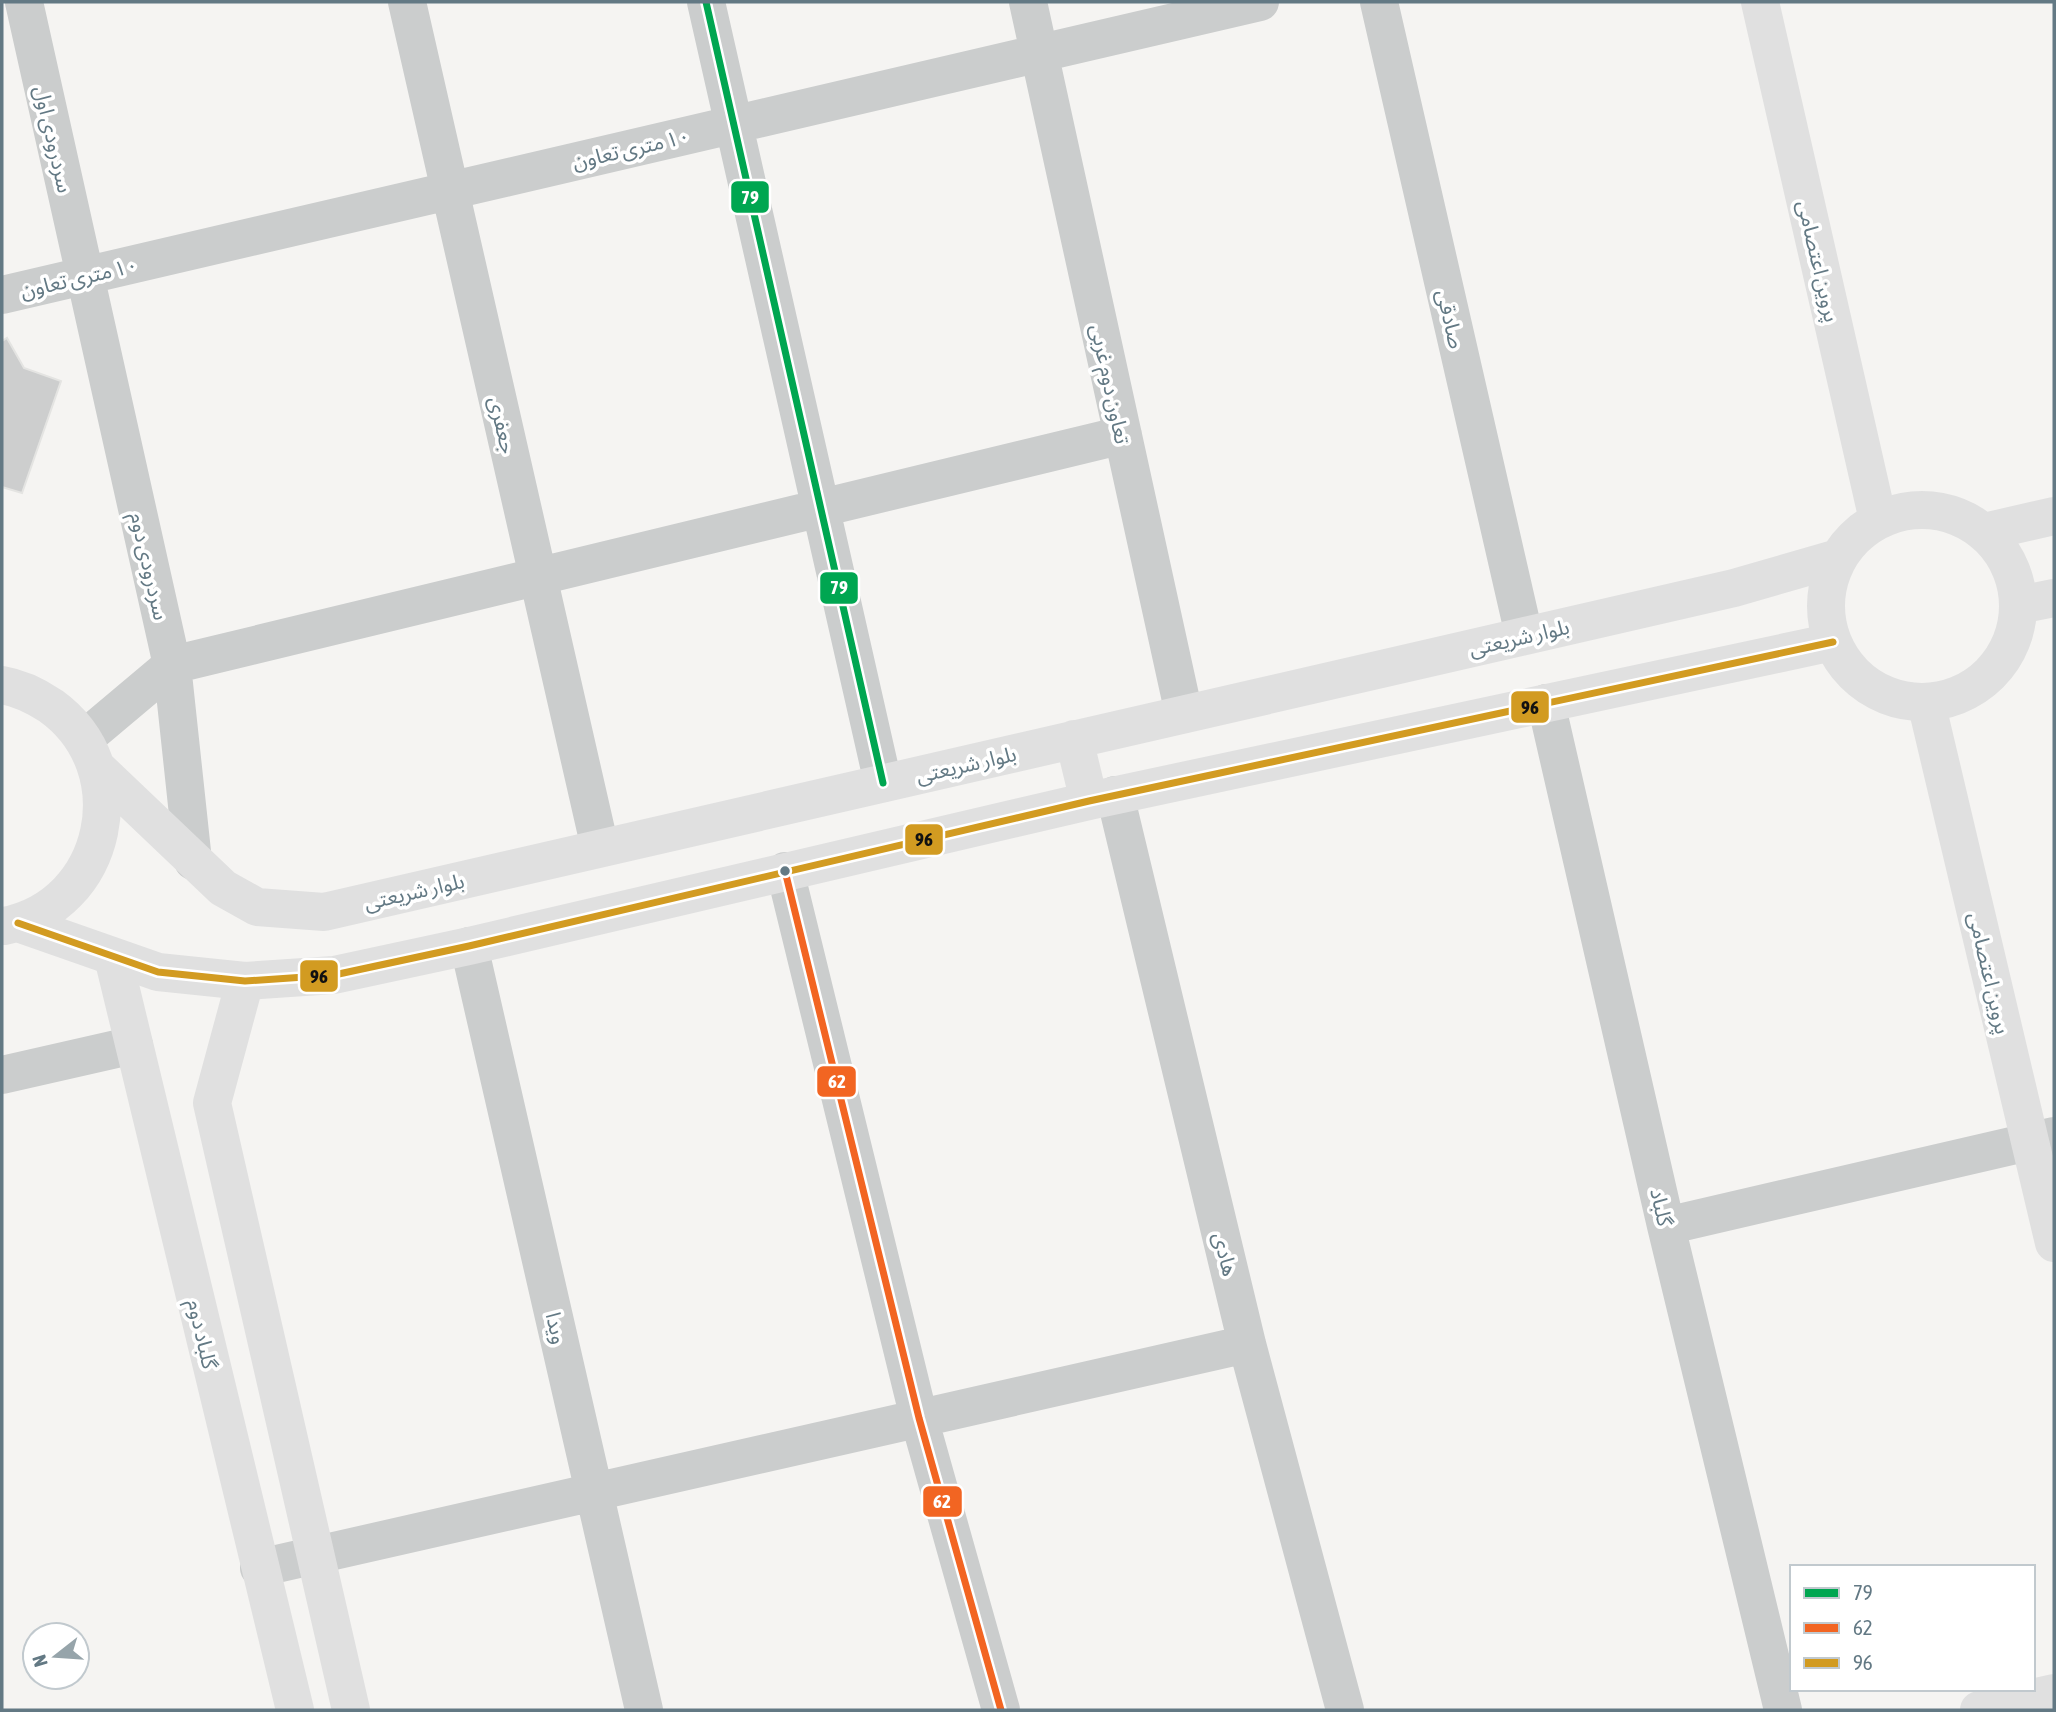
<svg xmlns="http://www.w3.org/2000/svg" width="2056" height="1712" font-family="'Asap Condensed','Noto Sans Arabic',sans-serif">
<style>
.building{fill:#cdcece;stroke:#e4e4e2;stroke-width:2}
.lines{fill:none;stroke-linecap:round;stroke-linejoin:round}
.minor{stroke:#cbcdcd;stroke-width:38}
.secondary{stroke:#e0e0e0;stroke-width:38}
.primary{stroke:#e0e0e0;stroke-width:38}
.bus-1-casing{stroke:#fff;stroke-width:12}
.bus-2-casing{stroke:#fff;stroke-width:12}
.bus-3-casing{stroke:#fff;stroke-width:12}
.bus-1{stroke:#00a651;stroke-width:7}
.bus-2{stroke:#f26522;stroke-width:7}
.bus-3{stroke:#d29b21;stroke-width:7}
.bus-dot{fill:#637984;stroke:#fff;stroke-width:2.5}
.labels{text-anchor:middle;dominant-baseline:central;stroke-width:7;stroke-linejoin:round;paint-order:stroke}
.street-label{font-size:21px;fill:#637984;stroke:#fff}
.line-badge{stroke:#fff;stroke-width:2.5}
.badge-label{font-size:19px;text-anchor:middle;font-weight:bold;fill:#fff}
.pale-badge-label{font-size:19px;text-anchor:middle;font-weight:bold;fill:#111}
</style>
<rect width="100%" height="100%" fill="#f5f4f2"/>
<!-- building -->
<path class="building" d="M7,338l17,30 37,13 -39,112 -20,-6v-146z"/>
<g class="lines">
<!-- minor -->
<path class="minor" d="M24,2l148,663 21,196
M407,2l193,846
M706,2l177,781
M1028,2l156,712
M1379,2l145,633
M2,295l1258,-293
M1546,703l120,523 117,484
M84,739l88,-74 951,-230
M1115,795l132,549 98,366
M785,871l134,547 82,292
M469,946l175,764
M2,1075l132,-30
M1666,1226l388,-90
M259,1568l988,-224"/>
<!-- secondary -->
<path class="secondary" d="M1760,2l118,518
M1926,702l128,541
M113,957l182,753
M245,981l-33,122 139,607
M1979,1710l75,-17"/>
<!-- primary -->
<path class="primary" d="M1826 606a96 96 0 1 1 192 0a96 96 0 1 1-192 0Z
M1984,532l70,-16
M2019,605l35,-7
M2,685c18,3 34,11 49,21 86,62 58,200 -47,220
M1074,739l15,62
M98,769l125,119 34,19 67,5 1410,-324 104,-30
M18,923l140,49 87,9 89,-6 135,-29 620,-145 744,-159"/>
<defs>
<path id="bus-1" d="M706,2l177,781"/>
<path id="bus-2" d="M785,871l134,547 82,292"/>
<path id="bus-3" d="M18,923l140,49 87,9 89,-6 135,-29 620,-145 744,-159"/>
</defs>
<!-- bus-1 casing -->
<use href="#bus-1" class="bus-1-casing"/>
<!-- bus-2 casing -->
<use href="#bus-2" class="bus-2-casing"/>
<!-- bus-3 casing -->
<use href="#bus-3" class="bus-3-casing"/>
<!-- bus-1 -->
<use href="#bus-1" class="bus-1"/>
<!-- bus-2 -->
<use href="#bus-2" class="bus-2"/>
<!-- bus-3 -->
<use href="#bus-3" class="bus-3"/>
</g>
<!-- markers -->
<circle class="bus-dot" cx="785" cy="871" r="6"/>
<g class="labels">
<!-- street labels -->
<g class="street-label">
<text transform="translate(54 139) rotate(77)">سردرودی اول</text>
<text transform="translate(631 148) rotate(-13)">١٠ متری تعاون</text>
<text transform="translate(1819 261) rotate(77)">پروین اعتصامى</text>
<text transform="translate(79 277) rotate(-13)">١٠ متری تعاون</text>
<text transform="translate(1451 319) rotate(77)">صادقی</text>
<text transform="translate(1111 384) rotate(78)">تعاون دوم غربی</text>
<text transform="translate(503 425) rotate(77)">جعفری</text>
<text transform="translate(150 566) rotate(77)">سردرودی دوم</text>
<text transform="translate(1519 637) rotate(-13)">بلوار شریعتى</text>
<text transform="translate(966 764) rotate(-13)">بلوار شریعتى</text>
<text transform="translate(414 891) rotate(-13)">بلوار شریعتى</text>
<text transform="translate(1990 973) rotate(77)">پروین اعتصامى</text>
<text transform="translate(1662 1207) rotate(77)">گلباد</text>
<text transform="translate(1226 1254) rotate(76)">هادی</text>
<text transform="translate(557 1328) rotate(77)">ویدا</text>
<text transform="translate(203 1334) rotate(77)">گلباد دوم</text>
</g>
</g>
<g class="line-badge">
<rect x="730" y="180" width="40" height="34" rx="7" fill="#00a651"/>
<rect x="819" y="571" width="40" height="34" rx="7" fill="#00a651"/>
<rect x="1510" y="690" width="40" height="34" rx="7" fill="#d29b21"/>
<rect x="904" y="823" width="40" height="33" rx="7" fill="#d29b21"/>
<rect x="299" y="959" width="40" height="34" rx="7" fill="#d29b21"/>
<rect x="816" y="1065" width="41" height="33" rx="7" fill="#f26522"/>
<rect x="922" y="1485" width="41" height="33" rx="7" fill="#f26522"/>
</g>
<g class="badge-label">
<text x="750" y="204">79</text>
<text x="839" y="594">79</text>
<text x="837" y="1088">62</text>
<text x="942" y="1508">62</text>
</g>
<g class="pale-badge-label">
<text x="1530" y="714">96</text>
<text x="924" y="846">96</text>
<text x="319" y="983">96</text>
</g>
<!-- border -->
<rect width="2056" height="1712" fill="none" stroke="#637984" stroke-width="7"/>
<!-- legend -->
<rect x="1790" y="1565" width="245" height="126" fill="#ffffff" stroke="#c1c9ce" stroke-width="2"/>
<rect x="1804" y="1588" width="35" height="10" fill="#00a651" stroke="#c1c9ce" stroke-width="2"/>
<text x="1853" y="1600" font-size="21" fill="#637984">79</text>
<rect x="1804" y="1623" width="35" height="10" fill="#f26522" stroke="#c1c9ce" stroke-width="2"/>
<text x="1853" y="1635" font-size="21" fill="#637984">62</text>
<rect x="1804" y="1658" width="35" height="10" fill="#d29b21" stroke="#c1c9ce" stroke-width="2"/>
<text x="1853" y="1670" font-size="21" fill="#637984">96</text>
<!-- north arrow -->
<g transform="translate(56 1656) rotate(253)"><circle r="33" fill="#ffffff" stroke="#c1c9ce" stroke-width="2"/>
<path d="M0-5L12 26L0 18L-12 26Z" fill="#96a4aa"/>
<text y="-10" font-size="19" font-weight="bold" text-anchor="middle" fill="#637984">N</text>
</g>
</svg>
